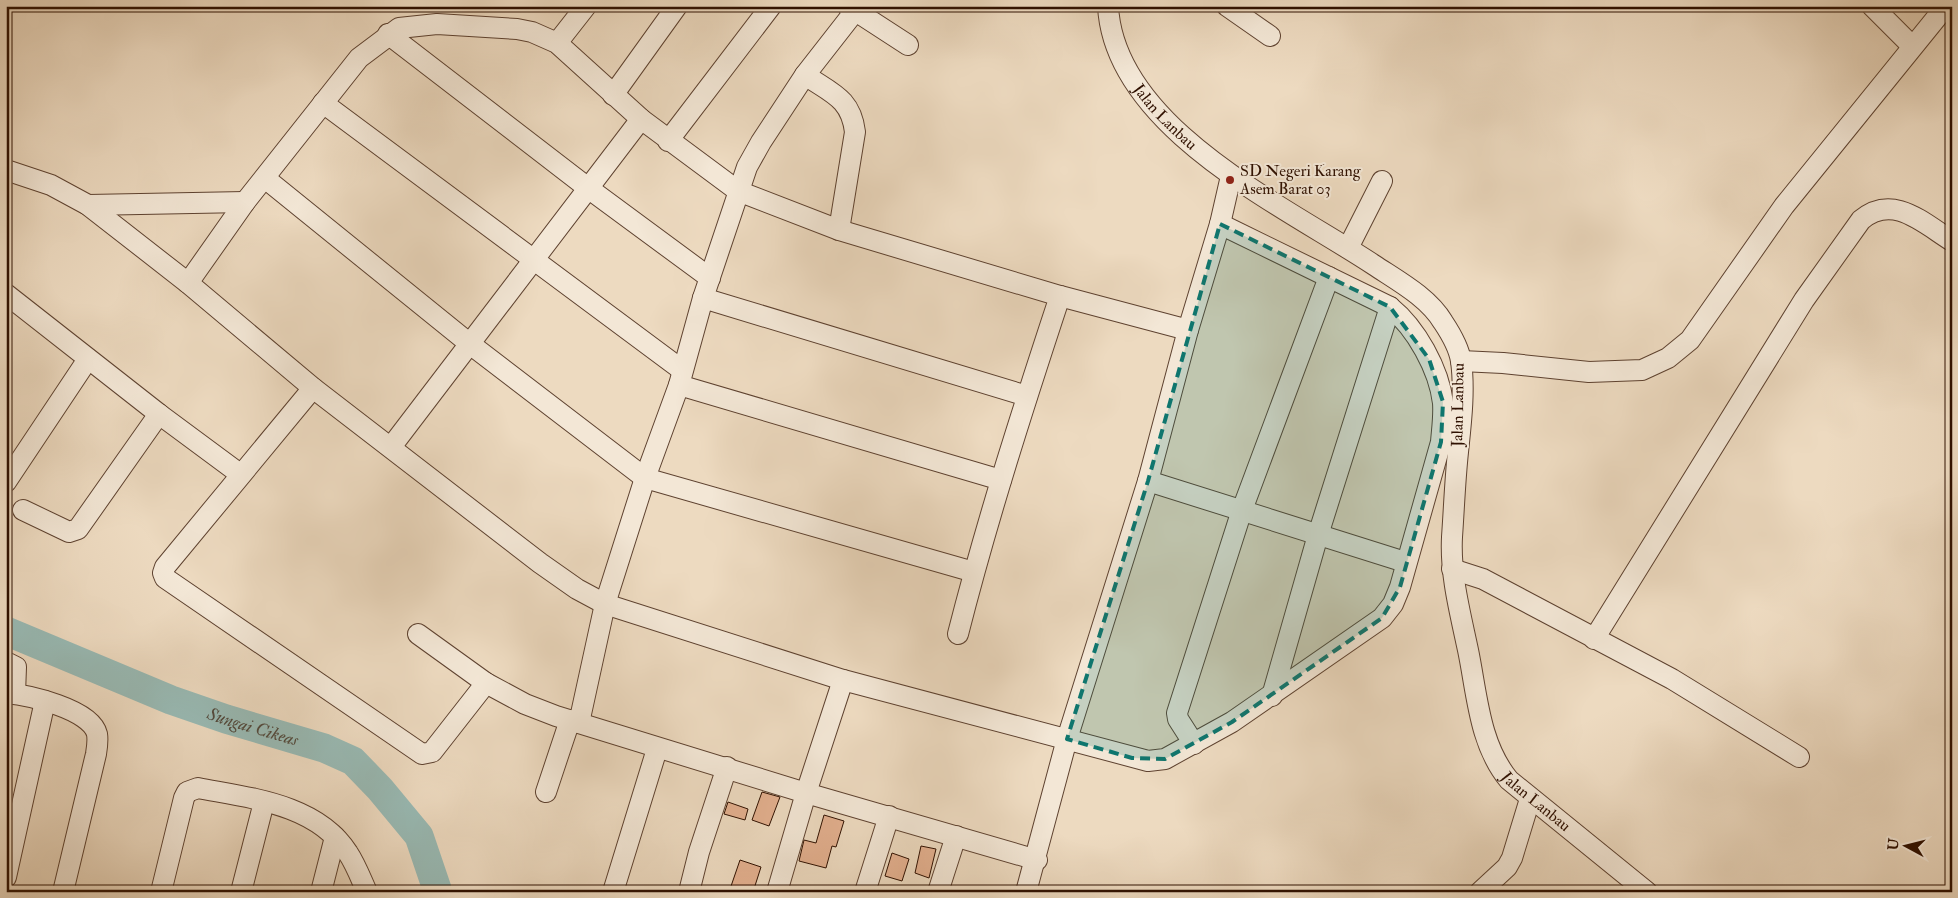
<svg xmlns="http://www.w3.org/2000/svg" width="1958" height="898" font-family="'IM FELL Double Pica',serif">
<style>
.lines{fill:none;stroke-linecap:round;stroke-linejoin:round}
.river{stroke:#99bab4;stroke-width:29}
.building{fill:#e3b08f;stroke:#2f1000}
.minor-casing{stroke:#5e4230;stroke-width:22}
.minor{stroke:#f3e7d6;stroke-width:20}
.marked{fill:#0f766e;fill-opacity:0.2;stroke:#0f766e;stroke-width:4;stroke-dasharray:10 6;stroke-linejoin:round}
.poi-dot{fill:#8f2418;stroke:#f3e7d6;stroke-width:2}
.labels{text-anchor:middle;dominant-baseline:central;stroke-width:4;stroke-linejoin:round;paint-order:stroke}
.street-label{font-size:16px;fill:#2f1000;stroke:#f3e7d6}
.poi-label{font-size:16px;fill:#2f1000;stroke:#f3e7d6;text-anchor:start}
.water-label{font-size:18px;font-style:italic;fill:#544c3f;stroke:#f3e7d6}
</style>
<rect width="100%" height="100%" fill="#eddac0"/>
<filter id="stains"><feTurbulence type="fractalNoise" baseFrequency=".004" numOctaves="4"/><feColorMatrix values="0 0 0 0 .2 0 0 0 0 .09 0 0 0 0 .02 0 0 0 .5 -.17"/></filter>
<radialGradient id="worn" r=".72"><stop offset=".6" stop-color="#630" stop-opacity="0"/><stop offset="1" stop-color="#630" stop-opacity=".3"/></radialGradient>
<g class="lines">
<!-- river -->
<path class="river" id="s1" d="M6,631l165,69 55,19 98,29 29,13 27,28 39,47 19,56"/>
</g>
<!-- building -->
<path class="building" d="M762,792l18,5 -11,29 -17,-6z
M728,802l20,7 -3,11 -21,-6z
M824,815l20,6 -8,26 -4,-1 -6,22 -27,-7 5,-21 12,3z
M921,846l15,3 -7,29 -14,-5z
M892,853l17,6 -7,22 -17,-5z
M740,860l21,7 -8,25h-24z"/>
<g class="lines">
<defs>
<g id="minor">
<path d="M848,6l60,39"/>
<path id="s2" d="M1108,6c6,122 177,200 266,259 24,16 54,32 69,57 8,12 16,26 18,39 4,29 0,62 -3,91 -3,28 -4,57 -6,85 -2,38 8,75 16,113 9,43 11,94 41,130l138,112"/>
<path d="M1227,6l43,30"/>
<path d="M1872,6l40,40"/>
<path d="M388,34l200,154 122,90"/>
<path d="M557,43l29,-37"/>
<path d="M805,75c26,18 46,23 50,57l-16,98"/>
<path d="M613,95l64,-89"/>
<path d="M323,103l359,267"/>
<path d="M668,141l103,-135"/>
<path d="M6,170l45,15 37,20 100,78 125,105 227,175 37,26 28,15 238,76 305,81 17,-2 67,-37 150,-104 11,-14 7,-17 41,-145c1,-13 3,-26 2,-39 -4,-34 -27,-75 -53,-96l-170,-83"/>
<path d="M266,179l204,165 175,134 329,94"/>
<path d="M88,205l157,-3"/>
<path d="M1348,248l34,-67"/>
<path d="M188,283l57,-81 114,-144 40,-30 38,-4 80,5 15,3 25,11 84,76 97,72 101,39 221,66 128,34"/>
<path d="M6,294l153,120 81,60"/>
<path d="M703,298l324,98"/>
<path d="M1461,361l42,2 86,9 53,-2 26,-12 22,-18 94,-134 162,-200"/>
<path d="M679,385l322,95"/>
<path d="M313,388l-148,179 -2,6 2,5 257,176 10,-2 54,-69"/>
<path d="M391,447l250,-328"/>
<path d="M1148,481l257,81"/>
<path d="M6,482l82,-123"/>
<path d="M23,510l46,22 9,-3 81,-115"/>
<path d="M1452,569l31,10 189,100 127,78"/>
<path d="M418,634l68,49 39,21 31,12 250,77 231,67"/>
<path d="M958,634c29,-114 65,-226 102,-338"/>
<path d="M1594,639l210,-339 57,-80c32,-27 62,3 91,21"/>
<path d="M6,662l10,5 -1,27"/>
<path d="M6,693c22,2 85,16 91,41 1,6 0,14 -1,20l-33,138"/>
<path d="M1272,696l46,-161 72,-228"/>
<path d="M579,723l26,-119 40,-126 34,-93 24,-87 44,-131 14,-25 44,-67 50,-64"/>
<path d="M1194,744l-16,-25 -1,-6 65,-203 87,-233"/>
<path d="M546,792l24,-72"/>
<path d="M6,877l39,-176"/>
<path d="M161,892l23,-94 3,-6 11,-4c52,10 119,16 150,65 8,12 13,26 19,39"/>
<path d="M241,892l23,-90"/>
<path d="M321,892l14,-55"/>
<path d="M613,892l44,-143"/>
<path d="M689,892l10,-40 28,-85"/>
<path d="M777,892l29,-99 37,-113"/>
<path d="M865,892l24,-76"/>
<path d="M938,892l18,-56"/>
<path d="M1026,892l41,-153 81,-258 40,-151 32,-106 11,-48"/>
<path d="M1480,892l27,-25 5,-9 18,-59"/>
</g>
</defs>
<!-- minor casing -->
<use href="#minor" class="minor-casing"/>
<!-- minor -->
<use href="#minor" class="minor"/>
</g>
<!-- marked area -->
<path class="marked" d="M1220,224l170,83 39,52 14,43 -2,40 -41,145 -18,31 -150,104 -67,37 -33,-1 -65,-19 81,-258z"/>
<!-- markers -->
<circle class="poi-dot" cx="1230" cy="180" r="5"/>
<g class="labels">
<!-- street labels -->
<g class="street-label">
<text stroke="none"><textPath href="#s2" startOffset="128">Jalan Lanbau</textPath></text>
<text transform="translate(1458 405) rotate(-89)">Jalan Lanbau</text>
<text stroke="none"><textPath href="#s2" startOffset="982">Jalan Lanbau</textPath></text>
</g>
<!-- poi labels -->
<g class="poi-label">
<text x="1240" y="171">SD Negeri Karang<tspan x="1240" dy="18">Asem Barat 03</tspan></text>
</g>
<!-- water labels -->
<g class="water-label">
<text stroke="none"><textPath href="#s1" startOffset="265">Sungai Cikeas</textPath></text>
</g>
</g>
<!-- margin -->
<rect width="1958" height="898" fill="none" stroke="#eddac0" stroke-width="25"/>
<rect x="8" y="8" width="1943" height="883" fill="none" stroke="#2f1000" stroke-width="2.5"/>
<rect x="12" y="12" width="1933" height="873" fill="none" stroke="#2f1000"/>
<!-- north arrow -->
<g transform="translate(1906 846) rotate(277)" stroke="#f3e7d6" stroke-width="4" paint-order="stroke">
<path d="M0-4L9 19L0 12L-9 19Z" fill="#2f1000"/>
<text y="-8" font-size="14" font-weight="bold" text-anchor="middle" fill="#2f1000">U</text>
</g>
<rect width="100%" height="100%" filter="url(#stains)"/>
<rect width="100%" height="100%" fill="url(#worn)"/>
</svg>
